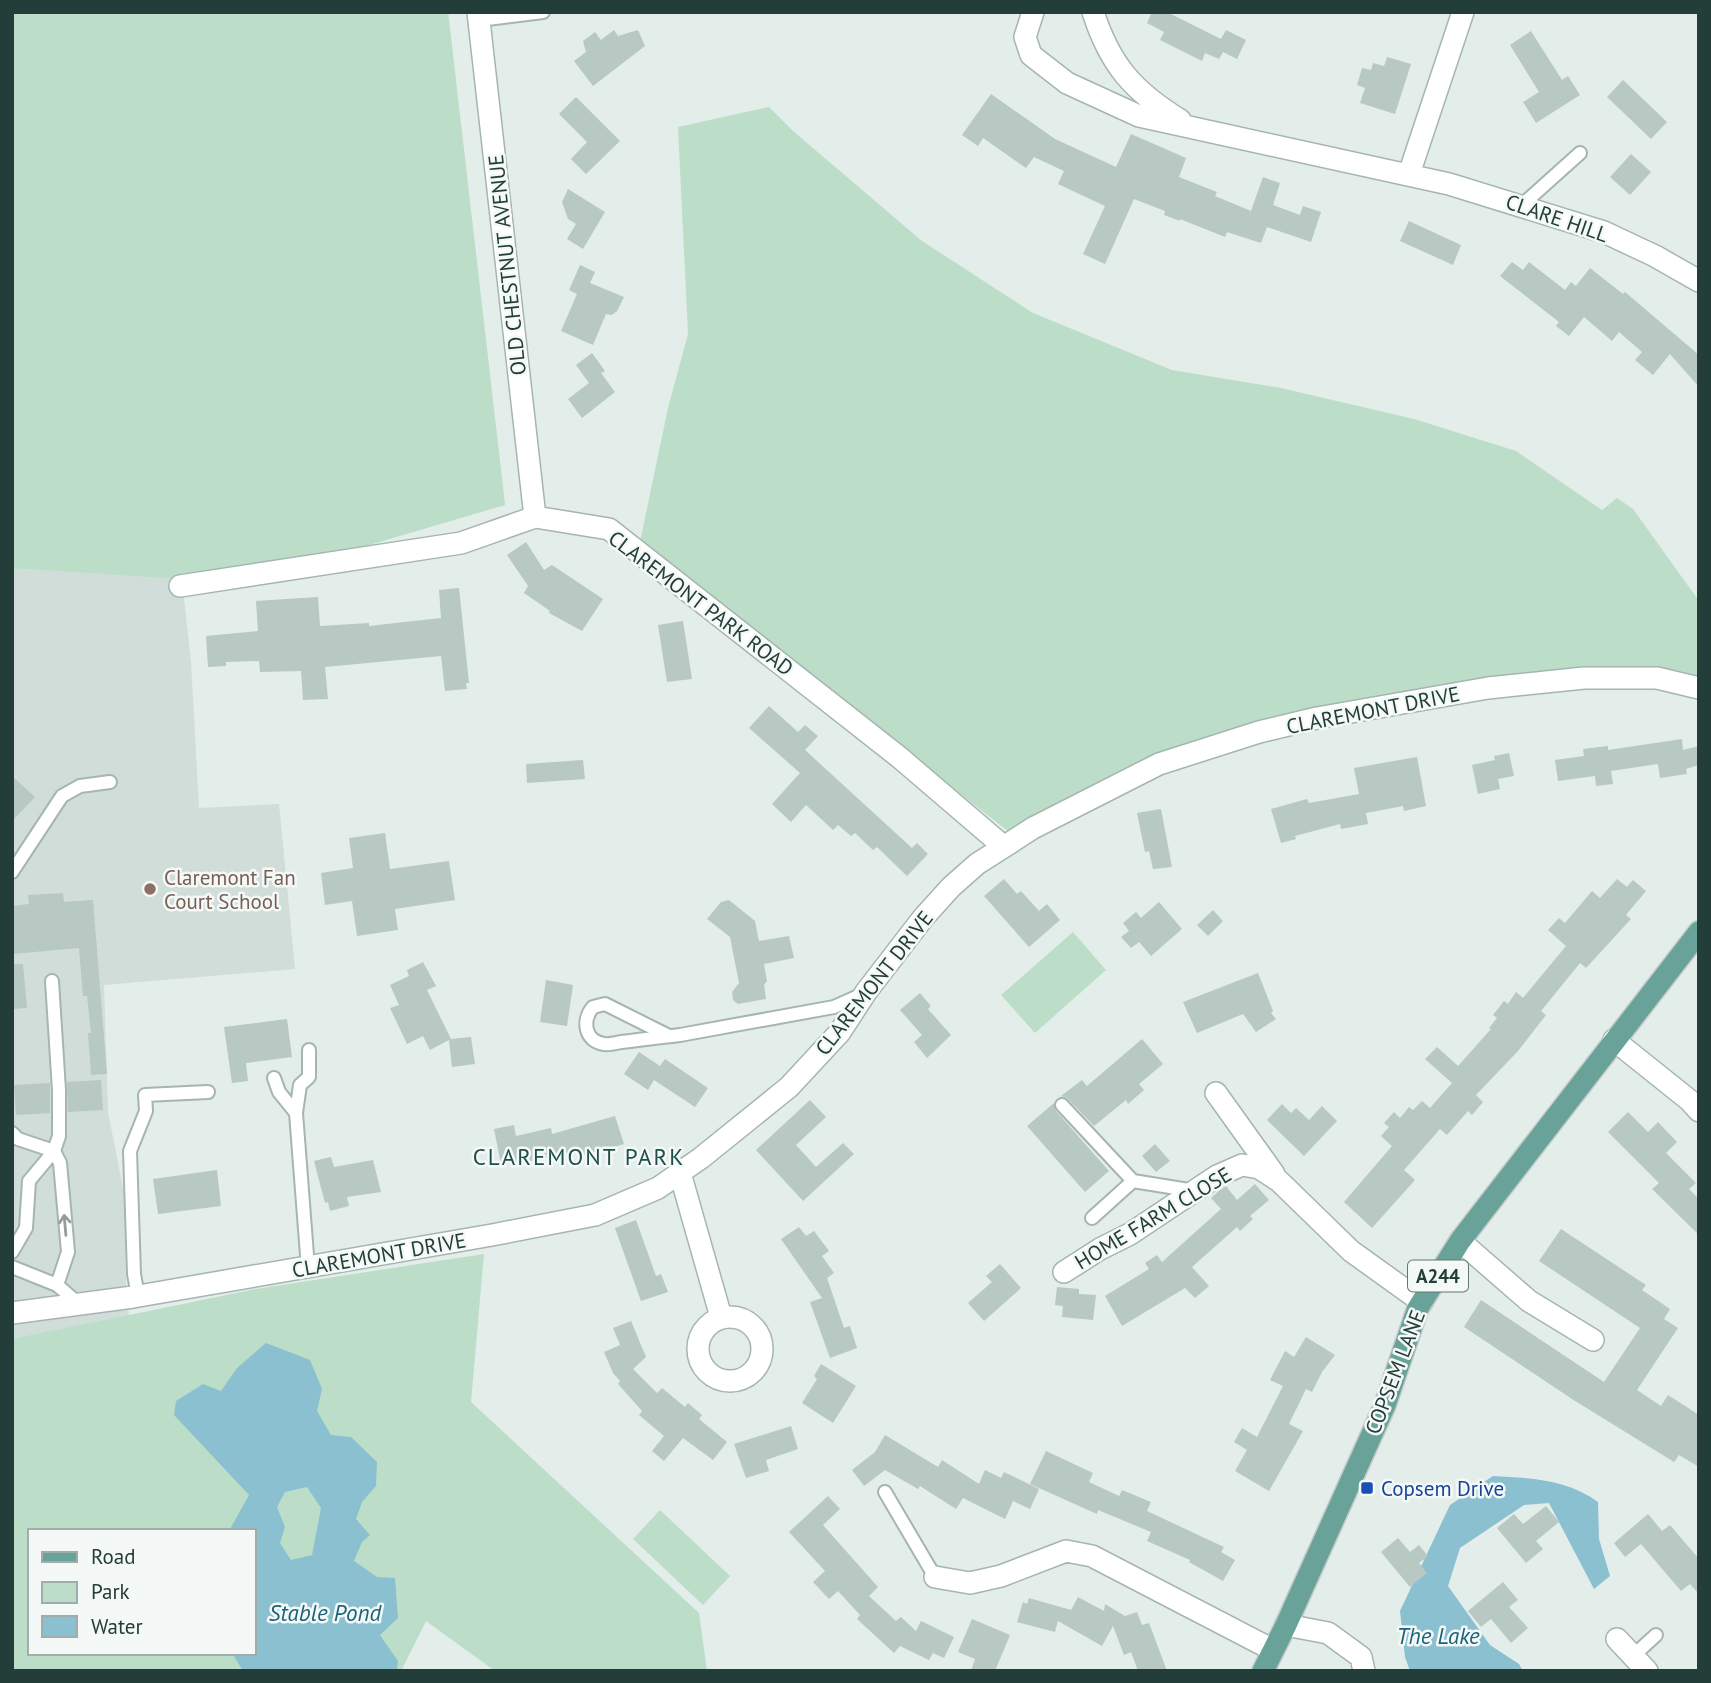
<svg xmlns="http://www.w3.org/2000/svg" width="1711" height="1683" font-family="'PT Sans',sans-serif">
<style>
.built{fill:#d1ddd8}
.green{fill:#bcdec8;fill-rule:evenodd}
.water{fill:#8bc0d1;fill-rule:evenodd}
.building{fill:#b8c8c3}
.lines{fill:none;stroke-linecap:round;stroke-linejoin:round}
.service-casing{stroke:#a6b5b1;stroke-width:16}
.minor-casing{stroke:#a6b5b1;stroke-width:24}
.primary-casing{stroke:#c1c9c8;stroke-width:24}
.service{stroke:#fff;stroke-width:12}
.minor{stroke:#fff;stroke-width:21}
.primary{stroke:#68a298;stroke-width:21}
.oneway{stroke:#919e9c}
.education-dot{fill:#8d6e63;stroke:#f4f9f7;stroke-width:2.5}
.transit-dot{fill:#1a4fb4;stroke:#f4f9f7;stroke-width:2.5}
.labels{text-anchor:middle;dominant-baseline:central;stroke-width:5;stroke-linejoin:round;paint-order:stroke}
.shield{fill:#f4f9f7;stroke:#627672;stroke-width:2}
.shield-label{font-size:19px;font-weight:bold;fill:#233e39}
.street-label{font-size:21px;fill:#233e39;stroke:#f4f9f7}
.education-label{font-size:21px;fill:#785e54;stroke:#f4f9f7;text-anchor:start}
.transit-label{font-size:21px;fill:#164399;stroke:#f4f9f7;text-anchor:start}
.neighbourhood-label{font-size:23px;letter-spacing:2px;fill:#1e5049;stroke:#f4f9f7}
.water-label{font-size:23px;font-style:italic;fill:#1d627a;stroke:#f4f9f7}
</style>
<rect width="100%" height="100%" fill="#e3ede9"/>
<!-- built -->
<path class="built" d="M12,12h436l57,493 -323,75 9,82 8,146 80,-4 16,165 -191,16 4,127 16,81 2,94 3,29 -70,15 -29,200v122l-18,18z"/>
<!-- green -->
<path class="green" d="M12,12h436l57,493 -156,46 -167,28 -170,-11z
M769,107l24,24 129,110 111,72 139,57 109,18 133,31 102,32 86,59 15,-12 16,11 66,92v75l-23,-6 -89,-2 -327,55 -101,29 -67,33 -83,47 -369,-290 28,-134 20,-74 -10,-207z
M1073,932l33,38 -71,63 -34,-38z
M484,1254l-13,148 228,211 8,58h-212l-69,-50 -25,50h-389v-332l244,-50zM30,1531h224v122h-224z
M660,1510l70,66 -27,29 -70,-66z"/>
<!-- water -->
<path class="water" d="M266,1343l44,17 12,29 -5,22 14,24 20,2 26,25 -1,24 -14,16 -6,17 14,16 -8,7 -8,19 23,16 18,1 3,40 -18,17 18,26 -1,10h-154l-11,-18h22v-122h-25l20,-36 -75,-80 2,-14 27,-17 18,7 16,-23zM307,1487l14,21 -9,47 -21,5 -11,-17 5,-16 -8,-20 8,-15z
M1493,1476c38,2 74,3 105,26l1,37 11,37 -16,13 -45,-86 -25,2 -64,43 -12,38 42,59 29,19 4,7h-113l-5,-14 -5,-46 50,-106z"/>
<!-- building -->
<path class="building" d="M1152,12h15l54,27 5,-9 20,10 -9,19 -14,-7 -4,7 -14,-6 -3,8 -42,-21 4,-8 -17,-9z
M614,30l4,6 20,-6 7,16 -52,40 -19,-25 12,-9 -3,-11 12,-9 6,8z
M1531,31l31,49 6,-4 12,19 -44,28 -13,-21 16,-10 -29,-47z
M1387,57l24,7 -16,50 -35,-11 5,-15 -8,-3 5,-17 9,2 2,-7 11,3z
M1623,80l44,42 -16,17 -44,-42z
M991,94l64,45 61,28 15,-33 55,24 -7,19 38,15 -2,4 36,15 12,-34 17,6 -7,22 27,10 3,-9 18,6 -10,30 -44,-15 -6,16 -34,-11 -2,5 -45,-18v2l-16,-6 1,-4 -31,-12 -29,65 -22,-10 22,-48 -47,-22 6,-13 -30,-14 -8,11 -43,-30 -5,8 -16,-11z
M576,97l44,44 -34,33 -15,-15 16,-17 -28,-28z
M1631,154l20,18 -21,23 -20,-18z
M568,189l37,23 -22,37 -16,-10 9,-15 -8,-5 -6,-17z
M1409,221l52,24 -8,20 -53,-24z
M1512,262l11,8 6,-8 36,28 6,-8 5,4 14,-18 33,26 2,-2 74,63v32l-29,-33 -17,21 -18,-15 7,-8 -23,-20 -7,9 -28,-24 -15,19 -13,-10 3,-4 -59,-46z
M580,265l15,7 -5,11 34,14 -7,14 -5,4 -6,-1 -13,31 -32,-14 16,-37 -8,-4z
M592,353l13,18 -4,2 14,19 -33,26 -14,-19 21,-16 -13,-18z
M526,542l18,28 8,-5 51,34 -21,32 -33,-18 1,-2 -26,-18 4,-7 -21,-31z
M459,588l10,95h-3l1,6 -22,2 -4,-35 -116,11 3,32 -25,1 -2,-29 -41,1 -1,-11 -33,1v4l-18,1 -2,-31 52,-5 -2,-30 62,-4 2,29 49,-3v3l72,-8 -2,-28z
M683,621l9,58 -25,3 -9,-57z
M769,706l29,26 7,-7 13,11 -13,14 107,98 5,-5 11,11 -21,22 -30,-29 -4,3 -18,-17 -4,3 -13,-11 -5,5 -27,-25 -15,17 -19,-18 28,-31 -51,-45z
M1682,739l1,11 16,-4v19l-13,4 1,5 -27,4 -2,-14 -47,7 2,13 -17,2 -1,-10 -37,5 -3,-21 29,-4 -1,-7 25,-3v4z
M1509,753l5,23 -16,3 2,10 -22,5 -6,-29 23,-5 -1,-4z
M1417,757l9,49 -22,5 -1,-5 -37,7 2,11 -27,5 -1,-5 -45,12 1,3 -15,4 -10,-34 36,-10 2,4 50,-9 -5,-26z
M583,760l2,19 -58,4 -1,-19z
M12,776l23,21 -23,24z
M1161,809l11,58 -19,2 -4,-18 -4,1 -8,-39z
M385,833l5,36 59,-8 6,39 -60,9 3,21 -41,6 -5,-35 -27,4 -4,-32 32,-5 -4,-30z
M1004,879l13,15 4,-3 18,20 8,-7 13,16 -31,27 -45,-51z
M1617,879l10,8 6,-7 13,11 -20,24 5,4 -45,49 -6,-5 -39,48 5,4 -28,36 -42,44 7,7 -11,13 -4,-4 -21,24 -7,-6 -36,41 11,10 -43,48 -28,-26 48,-56 -11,-10 8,-9 -5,-4 10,-11 6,6 9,-11 4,3 9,-9 8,7 22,-25 -27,-24 12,-12 21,19 33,-37 -2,-1 8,-10 -4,-3 11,-14 4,3 8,-12 7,6 43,-52 -18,-16 11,-12 6,5 27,-32 8,7z
M63,893l1,9 29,-2 14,174 -16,1 -3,-42h3l-4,-37h-4l-4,-48 -67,6v-48l17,-2 -1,-9z
M729,900l26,21 4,20 30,-5 5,22 -30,6 3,17 -3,4 2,14 -28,5 -5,-4 -1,-8 7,-9 -9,-46 -23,-18 14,-17z
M1159,902l23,27 -31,27 -12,-14 -8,6 -10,-11 8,-6 -6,-8 13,-11 5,6z
M1213,910l10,11 -15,15 -11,-11z
M423,962l13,24 -9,4 24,49 20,-2 4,27 -23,3 -3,-27 -19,10 -7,-14 -16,8 -17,-36 9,-3 -9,-20 19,-9 -2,-6z
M12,964h11l4,44 -15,1z
M1258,973l15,38 -2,2 5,6 -20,13 -13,-18 -46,19 -14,-31z
M546,980l27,5 -6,41 -27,-4z
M920,993l11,13 -3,3 23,26 -24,23 -13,-16 8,-7 -22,-25z
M287,1019l5,38 -46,6 2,18 -16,2 -8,-56z
M1142,1039l21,25 -24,20 5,6 -16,14 -2,-4 -32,26 -26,-27 -7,-3 21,-16 5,6z
M639,1052l21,14 5,-7 43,29 -13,19 -41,-27 -6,10 -24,-16z
M101,1080l2,30 -35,2 -1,-30z
M50,1083v30l-34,2 -2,-30z
M810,1100l16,17 -30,28 20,22 27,-24 11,11 -51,47 -47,-51z
M1054,1103l2,8 53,60 -24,21 -58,-66z
M1282,1104l9,9 5,-5 13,12 13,-14 15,15 -33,35 -37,-36z
M1628,1112l20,20 10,-10 19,20 -11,11 30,30 -7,6 10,10v36l-47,-46 7,-6 -51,-51z
M615,1116l9,28 -44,13 -1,-6 -49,10 -1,-3 -28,6 -7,-35 20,-4 2,11 35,-8 1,6z
M1155,1144l15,17 -14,11 -14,-16z
M331,1157l3,10 39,-7 8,32 -34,5 2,9 -19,5 -2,-9 -3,1 -11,-42z
M217,1170l4,36 -63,8 -5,-35z
M1255,1184l14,16 -19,16 3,3 -13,12 -3,-4 -45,40 17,19 -14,12 -10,-10 -63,38 -17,-30 44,-27 -4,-6 12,-8 5,7 59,-53 -10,-11 9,-8 6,-4 11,14z
M636,1220l20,56 5,-2 7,18 -27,9 -26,-73z
M799,1227l7,9 8,-5 15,20 -7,5 12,17 -7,5 17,50 6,-2 7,22 -27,10 -20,-56 12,-4 -41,-59z
M1561,1229l85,56 -4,5 28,19 -6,10 14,9 -41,62 24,16 7,-11 31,20v52l-20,-12 -5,7 -102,-63 -108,-72 17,-27 123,82 36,-54 -101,-67z
M1000,1264l21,24 -37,33 -16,-18 24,-21 -6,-6z
M1057,1287l22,2v5l17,1 -3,25 -31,-3 1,-11 -8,-1z
M631,1321l15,36 -13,12 24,24 5,-5 23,19 3,-4 14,12 -3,4 28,23 -14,18 -30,-22 -19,23 -12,-10 12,-15 -25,-21 3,-4 -24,-27 2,-3 -7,-8 -9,-21 16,-7 -7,-17z
M1306,1337l29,18 -13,17 -10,20 -6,-3 -17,35 14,7 -34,60 -34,-20 12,-21 -13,-8 8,-14 15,9 26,-51 -13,-6 15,-29 9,6z
M821,1364l35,22 -23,37 -31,-20 15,-24 -3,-3z
M791,1426l7,23 -32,11 3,11 -23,7 -12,-34z
M885,1435l53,32 4,-7 37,24 6,-14 16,8 3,-6 35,17 -9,20 -17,-8 -8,18 -42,-21 -7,11 -36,-23 -2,3 -33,-19 -21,16 -12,-16 23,-18z
M1046,1451l47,22 -4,9 30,14 3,-6 29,12 -4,9 77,36 -3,5 14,8 -12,21 -34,-19 1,-2 -43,-19 4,-9 -53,-22 -1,4 -67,-30z
M828,1496l12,13 -17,16 55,62 -9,9 27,25 5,-4 15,14 5,-10 33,16 -10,21 -11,-5 -4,7 -29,-14 -6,7 -37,-34 3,-4 -22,-24 -9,8 -16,-17 12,-11 -36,-39z
M1546,1506l13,16 -23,19 7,8 -17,14 -29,-35 17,-14 9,10z
M1648,1514l14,17 8,-6 29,34v35l-9,-10 -9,7 -40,-47 -16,13 -11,-14z
M1398,1538l12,14 9,-7 9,11 -9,7 8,10 -17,14 -29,-35z
M1503,1582l15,18 -9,7 19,21 -17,15 -20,-24 -10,8 -13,-16z
M1078,1597l26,14 1,-7 20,12 12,-4 5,13 7,-2 18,48h-29l-7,-19 -7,3 -11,-29 -11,20 -44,-25 -3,11 -38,-10 6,-20 4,2 2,-6 42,12z
M972,1619l38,16 -15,36h-24l4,-12 -17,-7z"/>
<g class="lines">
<defs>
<path id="service" d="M479,20l64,-8
M1522,205l58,-52
M12,872l50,-76 18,-10 30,-4
M669,1036l-64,-32 -12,3c-11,13 -9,34 11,37 5,1 12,-1 17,-2 19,-2 39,-5 59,-7l154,-28 29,-13
M274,1078l5,14 17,21
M1062,1105l71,76 62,10
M12,1133l6,6 36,12 6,12 8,89 -11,33
M1092,1218l41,-37
M12,1252l14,-24 3,-47 25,-30 5,-15v-46l-7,-109
M12,1267l45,18 22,19
M308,1268l-12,-155 4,-28 9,-8v-27
M138,1296l-4,-22 -4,-123 16,-40 -1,-16 63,-3
M885,1492l50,85
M1633,1656l23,-21"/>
<path id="minor" d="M478,12l57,505
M1033,12l-8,25 6,18 36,28 72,33 310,68 155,48 51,24 44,25
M1093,12c17,53 40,79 87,108
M1409,174l54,-162
M180,586l281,-43 74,-26 74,12 290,228 104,89
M1614,1040l75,60 10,11
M1216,1093l58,81
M680,1173l41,144
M1460,1241l69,60 64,39
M1064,1272l36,-23 30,-15 87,-58 25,-11 17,3 20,13 72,70 71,51
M12,1313l121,-16 359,-62 103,-20 63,-27 43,-30 88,-71 51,-55 26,-40 57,-74 28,-31 26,-23 56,-36 126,-64 100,-32 58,-14 171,-30 96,-10h73l42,10
M698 1349a32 32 0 1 1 64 0a32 32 0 1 1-64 0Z
M935,1577l35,6 31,-7 65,-25 26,5 181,94
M1286,1625l42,8 33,24 3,14
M1617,1639l30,32"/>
<path id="primary" d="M1263,1671l23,-46 99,-220 33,-97 42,-67 239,-309"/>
</defs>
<!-- service casing -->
<use href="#service" class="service-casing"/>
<!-- minor casing -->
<use href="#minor" class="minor-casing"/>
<!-- primary casing -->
<use href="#primary" class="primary-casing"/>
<!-- service -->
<use href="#service" class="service"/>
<!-- minor -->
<use href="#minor" class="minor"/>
<!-- primary -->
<use href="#primary" class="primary"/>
</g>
<!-- one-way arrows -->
<defs><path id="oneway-shaft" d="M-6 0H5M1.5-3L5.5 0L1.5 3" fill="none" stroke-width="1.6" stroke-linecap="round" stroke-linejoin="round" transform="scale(1.75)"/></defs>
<use class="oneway" href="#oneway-shaft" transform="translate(65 1225) rotate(-95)"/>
<!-- markers -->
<circle class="education-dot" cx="150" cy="889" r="7"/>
<rect class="transit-dot" x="1360" y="1481" width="14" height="14" rx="3.5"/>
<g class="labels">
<!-- shield labels -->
<rect class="shield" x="1408" y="1260.5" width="60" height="31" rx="5"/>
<g class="shield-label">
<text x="1438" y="1276">A244</text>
</g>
<!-- street labels -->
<g class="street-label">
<text transform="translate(1557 218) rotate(19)">CLARE HILL</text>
<text transform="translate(507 265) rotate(-96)">OLD CHESTNUT AVENUE</text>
<text transform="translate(701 603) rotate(37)">CLAREMONT PARK ROAD</text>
<text transform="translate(1373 710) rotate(-11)">CLAREMONT DRIVE</text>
<text transform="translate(874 983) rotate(-52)">CLAREMONT DRIVE</text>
<text transform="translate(1153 1218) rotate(-31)">HOME FARM CLOSE</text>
<text transform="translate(379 1255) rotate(-10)">CLAREMONT DRIVE</text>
<text transform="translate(1395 1372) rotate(-69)">COPSEM LANE</text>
</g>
<!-- education labels -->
<g class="education-label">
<text x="164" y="877">Claremont Fan<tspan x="164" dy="24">Court School</tspan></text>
</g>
<!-- transit labels -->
<g class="transit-label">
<text x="1381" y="1488">Copsem Drive</text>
</g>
<!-- neighbourhood labels -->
<g class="neighbourhood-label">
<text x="579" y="1156">CLAREMONT PARK</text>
</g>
<!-- water labels -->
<g class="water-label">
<text x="325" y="1612">Stable Pond</text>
<text x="1438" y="1635">The Lake</text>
</g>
</g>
<!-- border -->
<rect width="1711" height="1683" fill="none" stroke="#233e39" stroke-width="28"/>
<!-- legend -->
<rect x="28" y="1529" width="228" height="126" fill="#f4f9f7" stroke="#a0aeab" stroke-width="2"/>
<rect x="42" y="1552" width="35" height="10" fill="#68a298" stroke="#a0aeab" stroke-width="2"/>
<text x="91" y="1564" font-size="21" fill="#233e39">Road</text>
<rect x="42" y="1582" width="35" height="21" fill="#bcdec8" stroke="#a0aeab" stroke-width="2"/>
<text x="91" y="1599" font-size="21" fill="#233e39">Park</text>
<rect x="42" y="1616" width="35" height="21" fill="#8bc0d1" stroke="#a0aeab" stroke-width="2"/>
<text x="91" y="1634" font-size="21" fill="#233e39">Water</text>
</svg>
